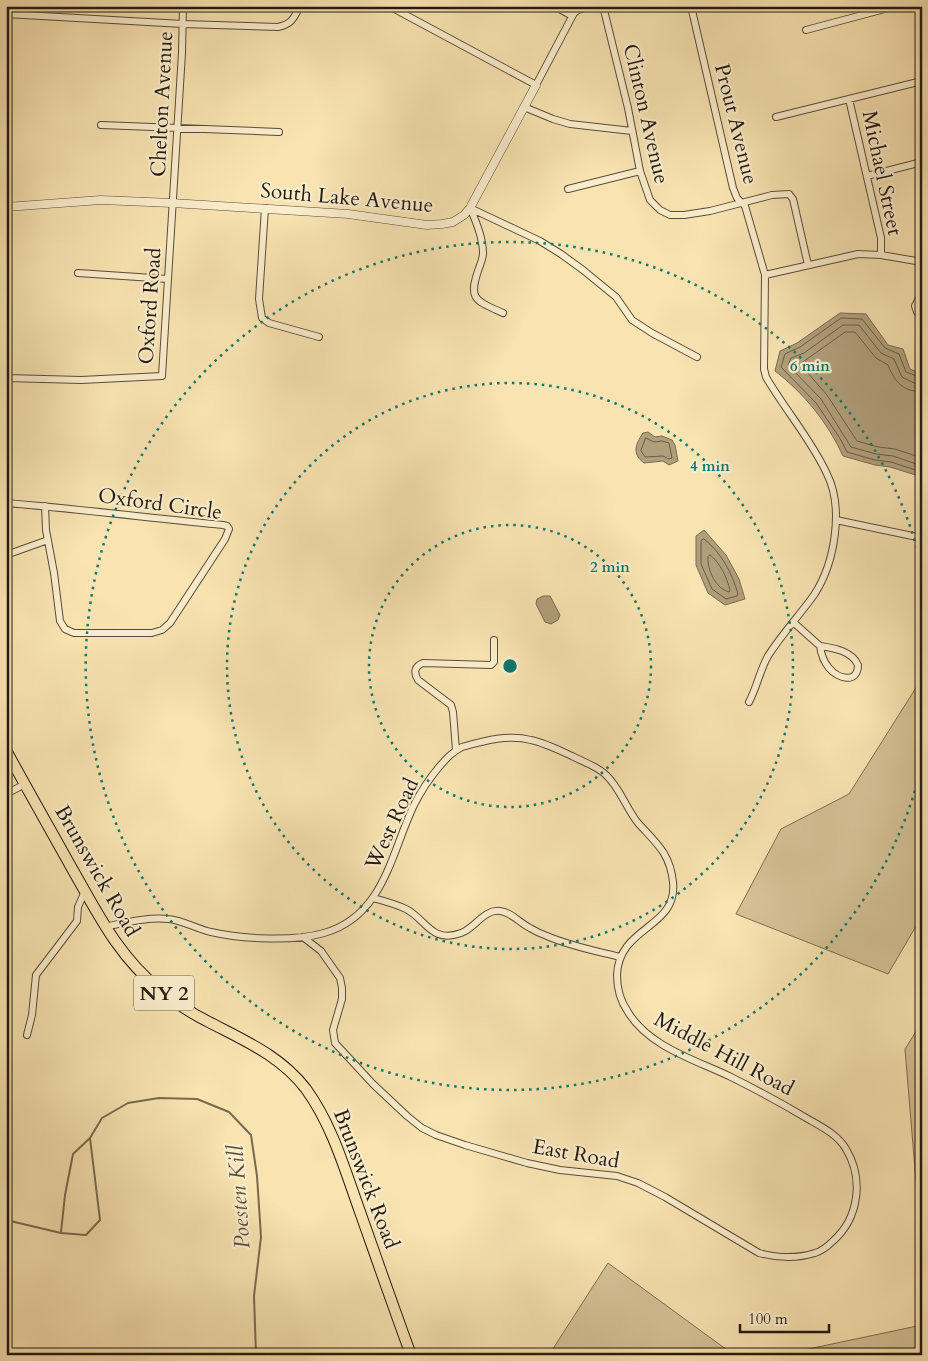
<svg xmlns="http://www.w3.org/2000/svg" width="928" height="1361" font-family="Cardo,serif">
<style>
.green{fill:#d4c196;stroke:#7c6e54}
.water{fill:#b09f7b;stroke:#786a51}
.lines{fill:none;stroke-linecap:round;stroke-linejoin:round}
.shore{stroke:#6a5c46;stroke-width:1}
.stream{stroke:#786a51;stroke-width:2}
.minor-casing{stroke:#584c39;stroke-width:8}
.tertiary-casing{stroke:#584c39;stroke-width:9}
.primary-casing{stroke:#231a11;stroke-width:12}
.minor{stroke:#faedcc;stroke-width:6}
.tertiary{stroke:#faedcc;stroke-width:8}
.primary{stroke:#f8e3b1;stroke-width:10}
.ring{fill:none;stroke:#0f766e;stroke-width:2.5;stroke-dasharray:2.5 5}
.labels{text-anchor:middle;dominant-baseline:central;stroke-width:4.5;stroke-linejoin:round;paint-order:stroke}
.shield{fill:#faedcc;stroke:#645949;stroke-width:1}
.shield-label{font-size:20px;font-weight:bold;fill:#231a11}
.street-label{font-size:21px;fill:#231a11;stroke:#faedcc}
.water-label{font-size:22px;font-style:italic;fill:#5b4f3b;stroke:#faedcc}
.centre{fill:#0f766e;stroke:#faedcc;stroke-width:2.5}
.ring-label{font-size:15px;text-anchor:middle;font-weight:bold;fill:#0f766e;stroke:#faedcc;stroke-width:4.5;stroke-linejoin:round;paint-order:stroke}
</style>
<rect width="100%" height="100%" fill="#f8e3b1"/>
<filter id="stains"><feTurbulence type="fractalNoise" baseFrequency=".004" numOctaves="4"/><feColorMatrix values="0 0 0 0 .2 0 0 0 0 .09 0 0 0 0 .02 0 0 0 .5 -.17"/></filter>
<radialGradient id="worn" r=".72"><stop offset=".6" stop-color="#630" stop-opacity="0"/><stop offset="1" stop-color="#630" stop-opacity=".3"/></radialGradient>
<!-- green -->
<path class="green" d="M917,686l5,3v227l-34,58 -152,-60 45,-85 68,-35z
M922,1022v232l-17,-205z
M608,1263l126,92h-185z
M922,1325v30h-142z"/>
<!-- water -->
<path class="water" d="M840,313l26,1 22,31 15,4 7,20 12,5v103l-32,-10 -15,-2 -32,-9c-15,-33 -39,-63 -68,-85l5,-20 17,-8z
M648,432l7,5 7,-1 10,4 3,5 3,16 -9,4 -6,-4 -19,2c-12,-9 -9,-18 -1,-30z
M704,530l22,25 13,24 6,20 -20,6 -17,-12 -12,-28v-29z
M543,596h7l10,19 -2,5 -7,4 -6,-2 -9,-18 1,-5z"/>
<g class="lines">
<!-- shore -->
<path class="shore" d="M922,378l-16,-6 -7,-18 -14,-6 -23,-29 -21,-1 -41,29 -15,7 -4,13 35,36 25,37 6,12 28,8 16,2 31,10
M922,385l-6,-1 -14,-7 -8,-18 -13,-6 -22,-28h-16l-39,28 -13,5 -3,7 33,34 30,48 25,7 17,2 29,10
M922,392c-20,-1 -27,-10 -34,-27l-12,-7 -21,-26h-10l-45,32 27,31 30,46 21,6 17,2 27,9
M646,438l8,4 8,-1 7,2 3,15 -3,1 -6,-3 -18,1 -4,-6z
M704,539c17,13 28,34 34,55l-1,2 -11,3 -14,-10 -11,-25v-23z
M710,555c10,7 17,23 20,35l-1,2c-13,-3 -22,-22 -21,-35z"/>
<!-- stream -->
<path class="stream" d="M6,1220l55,13 25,2 14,-15 -10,-82 12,-20 26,-15 31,-5 38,1 32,13 22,23 6,41 4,61 -7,59 2,59
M61,1232l4,-37 8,-41 17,-16"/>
<defs>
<path id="minor" d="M389,6l147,79 38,-72 4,-3 13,-4
M554,6l18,10
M603,6l25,102 12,63 10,29 10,10 10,5h14l26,-4 62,-16 17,-1 4,5 15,66
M691,6l42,182 4,10 8,8 20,69 -1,94 2,8c19,33 45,62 61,97 17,34 8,89 -13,121 -15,21 -32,39 -46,61 -8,14 -11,31 -19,46
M402,13l4,-7
M6,14l177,10 95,3c14,-3 16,-9 22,-21
M806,30l90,-24
M849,99l32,139v17
M524,107l29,12 17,5 62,7
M776,117l146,-36
M101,125l178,7
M867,176l55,-14
M568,189l72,-18
M265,208l-6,91 3,19 7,5 50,14
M470,208l70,33 21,13 22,16 33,27 16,23 20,13 45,24
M470,208c6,13 13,30 13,45 0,5 -2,10 -4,15 -11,31 -5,32 24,45
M78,273l90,6
M765,275l93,-21 23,1 41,7
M922,293l-7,13 2,6 5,4
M6,378l75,2 81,-4 20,-323 1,-47
M6,503c73,6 145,15 217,22l4,1 2,3 -4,10 -55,84 -8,7 -10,3h-78l-9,-4 -5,-8 -6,-48 -8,-43 -1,-24
M836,520l86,18
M6,555l42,-15
M793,622l27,24
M820,646c14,2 32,5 38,19 0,19 -20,14 -29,3 -5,-6 -8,-14 -9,-22z
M456,750l-3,-38 -2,-7 -33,-25c-5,-8 -3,-14 5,-17l68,2 3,-3v-22
M6,794l19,-10
M373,898c11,3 23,6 33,11 20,10 25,35 55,24 14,-5 23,-24 39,-22 11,1 20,12 30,17 5,3 11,6 17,8 23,10 49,15 73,21
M104,927c20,-4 43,-10 64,-8 15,1 28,10 43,13 31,7 82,10 113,1 60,-17 67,-80 90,-128 7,-14 15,-26 25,-38 7,-8 13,-15 23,-20 22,-6 46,-13 69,-7 14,3 28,10 41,16 11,6 25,10 34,19 14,13 20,33 32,48 18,20 32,30 35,59 5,47 -54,43 -56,93 0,13 4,27 11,37 21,35 68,48 103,65 26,13 52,27 77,42 14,8 30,16 38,30 18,30 13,69 -13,92 -5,5 -11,10 -18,12 -19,6 -37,5 -56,0l-94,-56 -27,-14 -21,-7 -57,-6 -33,-7 -62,-18 -29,-10 -14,-7 -15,-12 -34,-32 -38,-41 -2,-13 9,-31v-11l-2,-10 -19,-27 -18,-14
M27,1035l5,-20 4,-40 41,-54 1,-14 7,-16"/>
<path id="tertiary" d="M6,207l95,-7 71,3 176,11 79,11 15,-1 11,-2 11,-7 6,-7 66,-123"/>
<path id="primary" d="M6,750c21,39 43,77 64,115 27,47 47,90 90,125 15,12 30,23 47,31 36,19 73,34 99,68 26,36 38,78 53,120 17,48 34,97 52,146"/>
</defs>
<!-- minor casing -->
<use href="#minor" class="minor-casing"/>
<!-- tertiary casing -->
<use href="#tertiary" class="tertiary-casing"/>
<!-- primary casing -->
<use href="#primary" class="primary-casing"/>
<!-- minor -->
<use href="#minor" class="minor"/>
<!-- tertiary -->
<use href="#tertiary" class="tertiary"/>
<!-- primary -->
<use href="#primary" class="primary"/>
</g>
<!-- distance rings -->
<g class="ring">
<circle cx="510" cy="666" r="141"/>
<circle cx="510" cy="666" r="283"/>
<path d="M921 769A424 424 0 1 1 921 563"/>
</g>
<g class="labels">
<!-- shield labels -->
<rect class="shield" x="134" y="975.5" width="60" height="35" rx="4"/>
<g class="shield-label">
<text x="164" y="993">NY 2</text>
</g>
<!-- street labels -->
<g class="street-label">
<text transform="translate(162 104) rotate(-87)">Chelton Avenue</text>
<text transform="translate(646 114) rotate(77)">Clinton Avenue</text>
<text transform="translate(736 124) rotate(76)">Prout Avenue</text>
<text transform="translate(882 173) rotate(78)">Michael Street</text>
<text transform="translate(347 198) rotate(5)">South Lake Avenue</text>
<text transform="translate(150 306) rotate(-86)">Oxford Road</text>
<text transform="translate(160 504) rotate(8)">Oxford Circle</text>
<text transform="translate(392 824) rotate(-65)">West Road</text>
<text transform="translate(97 871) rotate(60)">Brunswick Road</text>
<text transform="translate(724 1054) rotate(28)">Middle Hill Road</text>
<text transform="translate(576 1154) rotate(10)">East Road</text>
<text transform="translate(366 1179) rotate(69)">Brunswick Road</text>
</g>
<!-- water labels -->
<g class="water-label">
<text transform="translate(239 1197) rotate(-94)">Poesten Kill</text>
</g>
</g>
<circle cx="510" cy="666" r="8" class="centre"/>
<g class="ring-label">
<text x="810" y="371">6 min</text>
<text x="710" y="471">4 min</text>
<text x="610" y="572">2 min</text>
</g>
<!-- margin -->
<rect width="928" height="1361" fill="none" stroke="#f8e3b1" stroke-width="25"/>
<rect x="8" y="8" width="913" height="1346" fill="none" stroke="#231a11" stroke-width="2.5"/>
<rect x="12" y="12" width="903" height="1336" fill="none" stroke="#231a11"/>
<!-- scale -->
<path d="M740 1324v8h89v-8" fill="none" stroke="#231a11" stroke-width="2.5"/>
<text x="748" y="1324" font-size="15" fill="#231a11" stroke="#faedcc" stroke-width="4" paint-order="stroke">100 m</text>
<rect width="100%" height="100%" filter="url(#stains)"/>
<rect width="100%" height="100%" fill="url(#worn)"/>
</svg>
